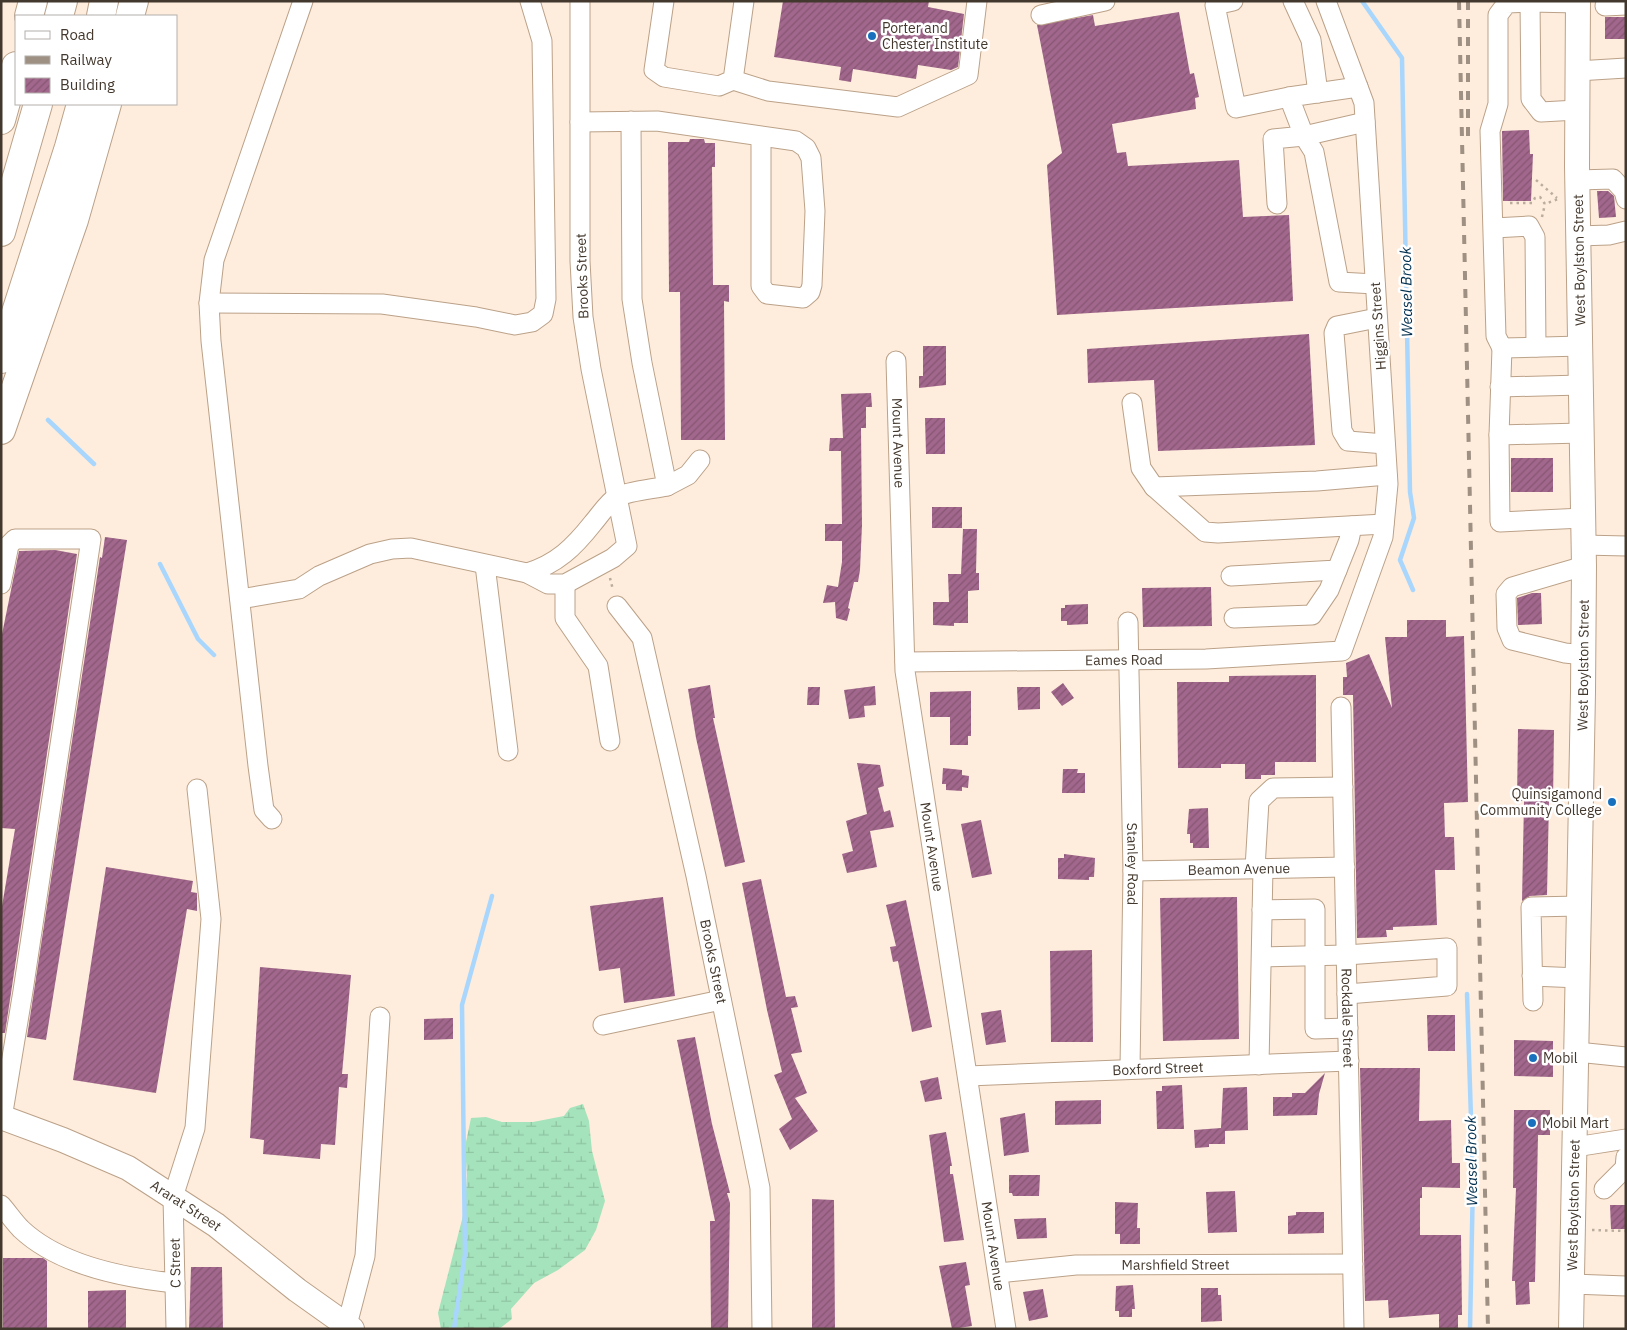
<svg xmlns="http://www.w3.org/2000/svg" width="1627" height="1330" font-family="'IBM Plex Sans',sans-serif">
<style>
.wetland{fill:url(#wetland-marsh)}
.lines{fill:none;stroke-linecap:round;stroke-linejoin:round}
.stream{stroke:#a9d6fd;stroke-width:4.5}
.building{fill:url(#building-hatch)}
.minor-casing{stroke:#bba188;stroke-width:21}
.major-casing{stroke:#bba188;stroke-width:26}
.highway-casing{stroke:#bba188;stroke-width:30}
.path{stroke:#bbad9e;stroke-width:2.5;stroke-dasharray:2.5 4;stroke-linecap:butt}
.minor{stroke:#fff;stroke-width:19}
.major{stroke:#fff;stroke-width:24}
.highway{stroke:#fff;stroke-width:28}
.rail{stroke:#9e9083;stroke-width:4;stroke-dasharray:9 9;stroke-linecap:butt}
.poi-dot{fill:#1971be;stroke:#fff;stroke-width:2}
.labels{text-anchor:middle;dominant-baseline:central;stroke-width:5;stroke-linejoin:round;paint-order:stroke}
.poi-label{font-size:14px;fill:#43382d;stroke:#fff;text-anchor:start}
.street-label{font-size:14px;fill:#43382d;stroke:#fff}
.water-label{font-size:15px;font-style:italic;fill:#022f4e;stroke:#fff}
</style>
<defs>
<pattern id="wetland-marsh" width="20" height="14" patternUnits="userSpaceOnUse" patternTransform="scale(1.25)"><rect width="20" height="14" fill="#a5e3bc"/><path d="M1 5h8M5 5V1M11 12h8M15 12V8" fill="none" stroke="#8fc4a2"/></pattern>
<pattern id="building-hatch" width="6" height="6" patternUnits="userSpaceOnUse" patternTransform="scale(1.25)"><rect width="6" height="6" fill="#a2678c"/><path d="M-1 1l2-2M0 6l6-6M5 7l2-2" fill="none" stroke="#865673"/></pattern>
</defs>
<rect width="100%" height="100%" fill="#feeddd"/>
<!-- wetland -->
<path class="wetland" d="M583,1104l6,17 3,30 13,50 -9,29 -11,20 -27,20 -24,13 -23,26 1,10 -13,10h-58l-3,-16 27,-105 2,-33 -2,-28 6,-29 15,-1 16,5h31l31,-6 6,-8z"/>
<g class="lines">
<!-- stream -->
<path class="stream" d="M1362,1l40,57 8,434 4,26 -14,42 13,30
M48,420l46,44
M160,564l38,75 16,16
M1467,994l6,186 -3,149
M454,1329l11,-75 -3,-249 30,-109"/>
</g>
<!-- building -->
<path class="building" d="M783,1h146l-1,6 36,7 -6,53 -7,3 -33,-5 -2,14 -63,-10 -2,13 -12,-2 2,-13 -67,-10z
M1179,12l11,62 4,-1 5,24 -4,1 1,11 -84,15 5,29 9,-1 2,14 111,-6 4,57 46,-2 4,86 -236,14 -10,-150 15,-12 -25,-128 56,-10 2,11z
M1605,17h21v22h-21z
M1529,130l1,24h3l-2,47h-28l-1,-70z
M690,139h14l1,4h10v24h-3l1,118h16v17l-5,-1 1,139h-44l-1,-148h-11l-1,-150h21z
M1597,191h11l6,5 2,21 -17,1z
M1309,334l6,111 -157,6 -4,-71 -66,3 -1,-34z
M923,346h23v39l-27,3v-12h4z
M871,393l1,14h-6v21h-5l1,97 -2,45 -2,12h-4l-6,26 2,1 -3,12 -11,-3 -1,-16 -12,1 4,-18 11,2 4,-25v-21h-17v-17h17l-1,-73h-12l1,-13h13l-2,-44z
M925,418h20v36h-19z
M1511,458h42v34h-42z
M932,507h30v21h-30z
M963,529h14l-1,44h3v17l-11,1v32h-14v3l-21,-1v-23h16l-1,-28h13z
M105,537l22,3 -81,500 -19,-3 73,-480 2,1z
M55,550l22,4 -72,479h-4v-121l14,-83 -14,-1v-189l18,-88z
M1211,587l1,39 -69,1 -1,-39z
M1532,593h9l1,31 -24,1 -1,-27z
M1088,604v20l-21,1v-4h-6v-13h4v-3z
M1407,620h39v17l18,-1 4,166 -24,1 1,34h9l1,33h-20l2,55 -44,2v3h-7l1,7 -30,1 -4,-243h-10v-18h4l-1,-14 23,-9 23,54 -7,-71h22z
M1316,675v87h-41v13h-14v4h-16v-15h-24v4h-43l-1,-86h52v-6z
M1063,683l11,15 -12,8 -11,-14z
M710,685l5,33h-2l32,144 -20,5 -29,-129 -8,-49z
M875,686l1,19 -12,1 1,11 -16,2 -5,-29z
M808,687h12l-1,18h-12z
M1017,687h23v22l-22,1z
M971,691v45h-3v9h-18v-28h-20v-25z
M1518,729l36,1 -1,72 -4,-1 -2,94 -17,1 -8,5 2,-100h-7z
M857,763l23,2 4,21 -6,2 6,24 6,-2 4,17 -24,4 7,36 -30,6 -5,-19 11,-3 -7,-30 21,-7z
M943,768l19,2v5l7,1 -1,12 -6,-1v4l-16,-1v-6h-4z
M1063,769h15l-1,4h8v20h-23z
M1208,808l1,40h-16v-5h-3v-9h-3l2,-25z
M981,820l11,54 -20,4 -11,-54z
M1064,854l31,4 -1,19h-5v3l-31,-1v-21h6z
M106,867l87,14 -2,11 6,1v18l-10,-2 -31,184 -83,-13z
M761,879l25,118 9,-1 3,11 -7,1 11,44 -11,2 16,39 -12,5 23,33 -28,19 -11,-21 13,-10 -18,-44 8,-3 -15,-62 -25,-127z
M663,897l12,99 -51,7 -4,-35 -21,3 -9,-65z
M1237,897l2,142 -76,2 -3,-143z
M906,900l26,127 -20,5 -14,-71 -5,1 -3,-15 6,-1 -10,-41z
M1092,950l1,92h-42l-1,-91z
M260,967l91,8 -9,99h6l-1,14 -8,-1 -4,58 -14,-1 -1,15 -57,-5 1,-14 -14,-2z
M1001,1010l5,32 -20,3 -5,-32z
M1427,1015h28v36h-27z
M453,1018v21l-29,1v-21z
M695,1037l17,87 18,69h-3l3,10 -2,126h-17l-1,-108h5l-38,-181z
M1514,1040l39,1v36l-39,-1z
M1360,1068h60l-1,53 32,-1 1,43h8v25l-38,-1v11h-2v37h41l1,80h-4v14h-19v-15l-50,4 -1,-18 -23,1z
M1325,1073l-6,21 -2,21 -44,1v-19h19v-4h13z
M938,1077l4,22 -17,3 -5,-21z
M1182,1085l2,44h-27l-1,-38h6v-5z
M1247,1087l1,43 -23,1v13h-16v3l-14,1 -1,-18 27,-2 2,-40z
M1101,1100v24l-46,1v-24z
M1514,1110h36v25h-12l-3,147h-6l1,22 -14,1 -1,-24h-3l4,-93h-3z
M1025,1113l4,39 -25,4 -4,-38z
M946,1132l6,34h-2v8h3l11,66 -20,2 -15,-107z
M1009,1175h31l-1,21h-26l-1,-3h-3z
M1235,1191l2,41 -29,1 -2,-41z
M812,1199l22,1 1,129h-23z
M1115,1202l23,1 -1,25h3v16h-20v-10h-5z
M1610,1205h16v24h-15z
M1296,1212h28v21l-36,1v-18l8,-1z
M1046,1218l1,20 -30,1 -3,-20z
M3,1258h40l4,3v68h-44z
M966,1262l4,23 -5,1 7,40 -20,3 -13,-63z
M191,1267h31l1,62h-34z
M1133,1285l2,24h-3v8h-13v-6h-4l1,-25z
M1201,1288h17v7h3l1,26 -21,1z
M1043,1289l5,28 -19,4 -6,-29z
M126,1290v39h-38v-38z"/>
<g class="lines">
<defs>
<g id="minor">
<path d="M664,1l-10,69 10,7 55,9 14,-6 11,-79"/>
<path d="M1233,1l-18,4 21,103 53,-11"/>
<path d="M1293,1l18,39 7,53"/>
<path d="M1530,2l-23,1 -9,12v89l-8,27 6,205 6,12 79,-2"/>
<path d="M1605,6l21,-1"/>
<path d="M1041,15l64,-14"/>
<path d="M1577,71l49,-3"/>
<path d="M733,80l35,11 130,16 70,-32 9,-74"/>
<path d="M1577,110l-36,2 -10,-13 -1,-97 48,1"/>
<path d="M580,122l77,-1 139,20 10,7 5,10 4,53 -3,74 -2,7 -7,6 -36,-4 -6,-8v-150"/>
<path d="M1365,122l-61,14 10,16 25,130 36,2"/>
<path d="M1577,180l36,-1 11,12 2,8"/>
<path d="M1277,204l-4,-65 31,-3 -15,-39 69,-10"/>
<path d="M1494,228l35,-2 6,11 1,110"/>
<path d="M1578,236l31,-1 17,-4"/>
<path d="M209,303l173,1 94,13 39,8 17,-3 11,-8 3,-15 -4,-258 -12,-40"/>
<path d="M1377,318l-40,8 -3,7 8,98 6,10 37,3"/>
<path id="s1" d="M896,361l9,310 101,658"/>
<path d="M1500,387l81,-2"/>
<path d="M1132,403l9,65 13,19 163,-6 70,-6"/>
<path d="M1581,433l-82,2 1,87 83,-4"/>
<path d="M1499,435l3,-87"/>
<path d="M667,486l21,-11 12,-15"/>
<path d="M1154,487l51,45 13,1 166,-9"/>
<path d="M1583,545l43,1"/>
<path d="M485,565l23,186"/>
<path d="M527,573c30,-9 47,-26 66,-50 7,-8 15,-21 24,-26 11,-6 36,-8 50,-11l-25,-123 -10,-64 -1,-178"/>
<path d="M1231,576l106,-6 12,-30 3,-14"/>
<path d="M1,584l8,-39 6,-6h76l-68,452 -21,127"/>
<path d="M565,584v34l33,48 12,75"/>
<path d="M240,599l59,-10 20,-13 51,-22 22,-5 19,-1 116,25 21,11h17l48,-26 14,-12 -36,-177 -8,-52 -3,-56v-260"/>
<path id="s2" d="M617,606l25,32 54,238 64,312 2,141"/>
<path d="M1234,618l78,-3 17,-25 8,-20"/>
<path id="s3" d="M1128,622l5,249 -3,197"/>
<path d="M1584,655l-19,-2 -53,-13 -5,-12 -1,-34 6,-7 72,-21"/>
<path id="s4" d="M905,662l301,-3 136,-8 41,-114 5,-53 -24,-381 -38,-102"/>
<path id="s5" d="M1341,707l13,622"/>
<path d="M272,819l-8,-9 -6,-44 -47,-425 -2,-38 5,-43 89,-259"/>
<path d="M1255,868l4,-67 14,-13 70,-1"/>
<path id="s6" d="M1133,871l212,-4"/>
<path d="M1262,910l53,-1v120l33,-1"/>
<path d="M1262,957l84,-2 101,-7v38l-100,8"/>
<path d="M1532,976l47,2"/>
<path d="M1533,1001l-2,-94 49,-1"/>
<path d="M603,1025l118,-25"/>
<path d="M1577,1052l49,5"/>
<path d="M1259,1065l4,-197"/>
<path id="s7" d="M968,1076l381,-15"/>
<path d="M1575,1147l51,-8"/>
<path d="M1604,1189l21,-21 1,-11"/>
<path d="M1,1205c7,8 13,17 20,24 38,36 104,49 154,54"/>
<path id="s8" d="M998,1273l78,-8 277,-1"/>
<path d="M1572,1284l54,2"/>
<path d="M347,1325l18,-69 15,-239"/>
<path d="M176,1329l-3,-132 22,-69 16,-209 -14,-130"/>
</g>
<g id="major">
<path id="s9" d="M1,1117l62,23 65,28 88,57 81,65 55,39"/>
<path id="s10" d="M1571,1329l12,-637 1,-126 -7,-400 1,-165"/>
</g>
<path id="highway" d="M29,16l4,-15
M59,16l4,-15
M101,16l3,-15
M130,16l4,-15
M1,120l15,-54
M1,232l37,-128
M1,359l68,-212 12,-43
M1,430l73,-210 33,-116"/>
</defs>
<!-- minor casing -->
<use href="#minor" class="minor-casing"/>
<!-- major casing -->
<use href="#major" class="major-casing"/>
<!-- highway casing -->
<use href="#highway" class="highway-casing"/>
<!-- path -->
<path class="path" d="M1536,180l21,18
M1510,203h22l3,-5 5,-1 5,7 13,-5
M1542,217l3,-13
M610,578l3,12
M1592,1230l34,1"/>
<!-- minor -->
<use href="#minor" class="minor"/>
<!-- major -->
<use href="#major" class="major"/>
<!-- highway -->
<use href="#highway" class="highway"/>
<!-- rail -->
<path class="rail" d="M1459,1l29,1328
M1468,1v140"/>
</g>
<!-- markers -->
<g class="poi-dot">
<circle cx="872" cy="36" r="5"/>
<circle cx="1612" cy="802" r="5"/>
<circle cx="1533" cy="1058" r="5"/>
<circle cx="1532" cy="1123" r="5"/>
</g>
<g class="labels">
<!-- poi labels -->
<g class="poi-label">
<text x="882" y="28">Porter and<tspan x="882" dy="16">Chester Institute</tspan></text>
<text x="1602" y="794" text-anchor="end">Quinsigamond<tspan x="1602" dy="16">Community College</tspan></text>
<text x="1543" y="1058">Mobil</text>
<text x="1542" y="1123">Mobil Mart</text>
</g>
<!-- street labels -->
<g class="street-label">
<text transform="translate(1579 260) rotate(-91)">West Boylston Street</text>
<text transform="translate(582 276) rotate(-92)">Brooks Street</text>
<text transform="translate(1378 326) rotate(-94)">Higgins Street</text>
<text stroke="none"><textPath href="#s1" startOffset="82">Mount Avenue</textPath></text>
<text stroke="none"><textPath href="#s4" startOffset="219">Eames Road</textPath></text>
<text stroke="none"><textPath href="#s10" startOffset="664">West Boylston Street</textPath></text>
<text stroke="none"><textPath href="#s1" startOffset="488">Mount Avenue</textPath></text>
<text stroke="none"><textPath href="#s3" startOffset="242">Stanley Road</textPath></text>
<text stroke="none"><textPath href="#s6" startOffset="106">Beamon Avenue</textPath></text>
<text stroke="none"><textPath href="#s2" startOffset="372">Brooks Street</textPath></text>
<text stroke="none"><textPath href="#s5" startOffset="311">Rockdale Street</textPath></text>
<text stroke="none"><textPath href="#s7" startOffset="190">Boxford Street</textPath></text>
<text stroke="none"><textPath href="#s10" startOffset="124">West Boylston Street</textPath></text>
<text stroke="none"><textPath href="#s9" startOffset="206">Ararat Street</textPath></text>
<text stroke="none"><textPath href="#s1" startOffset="892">Mount Avenue</textPath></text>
<text transform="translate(175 1263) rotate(-91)">C Street</text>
<text stroke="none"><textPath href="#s8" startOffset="178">Marshfield Street</textPath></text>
</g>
<!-- water labels -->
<g class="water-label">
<text transform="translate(1406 292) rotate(-91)">Weasel Brook</text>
<text transform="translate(1471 1161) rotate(-91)">Weasel Brook</text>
</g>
</g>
<!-- border -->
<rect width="1627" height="1330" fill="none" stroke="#43382d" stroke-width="5"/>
<!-- legend -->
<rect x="15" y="15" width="162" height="90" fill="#ffffff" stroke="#b4afab"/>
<rect x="25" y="31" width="25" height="8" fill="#ffffff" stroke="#b4afab"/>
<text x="60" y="40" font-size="15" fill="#43382d">Road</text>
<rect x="25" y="56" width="25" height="8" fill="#9e9083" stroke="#b4afab"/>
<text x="60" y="65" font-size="15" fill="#43382d">Railway</text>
<rect x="25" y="78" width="25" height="15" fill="url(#building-hatch)" stroke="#b4afab"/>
<text x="60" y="90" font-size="15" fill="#43382d">Building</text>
</svg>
